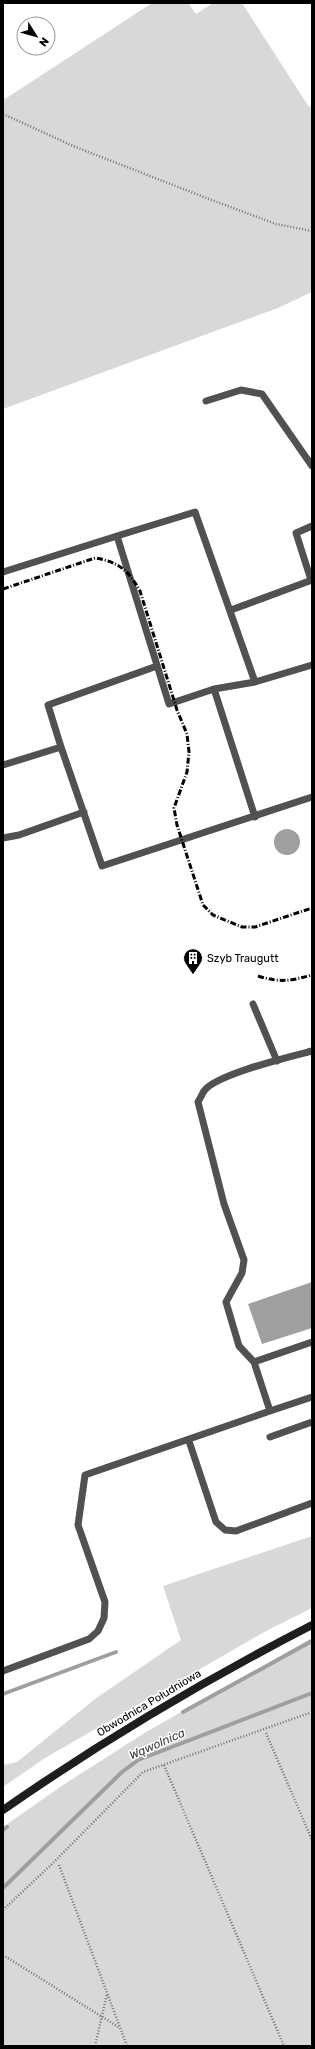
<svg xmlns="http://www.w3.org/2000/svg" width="315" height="2049" font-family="Rubik,sans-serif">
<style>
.green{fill:#d8d8d8}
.water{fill:#9f9f9f}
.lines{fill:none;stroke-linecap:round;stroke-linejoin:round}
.stream{stroke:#9f9f9f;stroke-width:4}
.path{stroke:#737373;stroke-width:2.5;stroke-dasharray:1 2;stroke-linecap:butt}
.lane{stroke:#515151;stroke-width:7}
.secondary{stroke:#1e1e1e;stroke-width:8}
.rail{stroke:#000;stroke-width:3;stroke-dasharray:6 2 1 2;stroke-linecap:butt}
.labels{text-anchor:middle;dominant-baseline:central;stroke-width:3;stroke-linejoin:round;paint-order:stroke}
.poi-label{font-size:11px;fill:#000;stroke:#fff;text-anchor:start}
.street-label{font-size:11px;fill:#000;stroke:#fff}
.water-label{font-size:12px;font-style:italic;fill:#404040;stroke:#fff}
</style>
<rect width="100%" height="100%" fill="#fff"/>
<!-- green -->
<path class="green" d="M152,3h36l8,11 17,-11h29l67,104 3,-2v187l-34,16 -275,101v-314l2,4z
M312,1536v72l-46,23 -221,127 -42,29v-22l14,-3 78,-63 86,-59 -18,-54z
M312,1638v408h-309v-219l60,-42 83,-53z"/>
<!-- water -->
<path class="water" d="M274 842a13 13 0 1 1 26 0a13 13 0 1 1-26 0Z
M312,1282v46l-50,16 -14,-40z"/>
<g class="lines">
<!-- stream -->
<path class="stream" d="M3,1694l113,-42
M183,1712l129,-71
M3,1830l4,-3
M3,1888l119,-116 16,-12 174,-67"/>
<!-- path -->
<path class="path" d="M3,114l70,32 136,53 67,25 36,7
M266,1733l46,107
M164,1765l120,281
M59,1865l68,181
M3,1910l50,-47 90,-91 169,-60
M3,1955l117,73
M95,2046l12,-52"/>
<!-- lane -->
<path class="lane" d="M206,401l35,-11 21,4 50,72
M3,572l114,-36
M311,580l-15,-47 16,-7
M231,610l81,-30
M255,682l-60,-170 -78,24 52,168 45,-15 41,-7 57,-17
M214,689l41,128
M61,747l-13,-42 109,-39
M3,765l58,-18 41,119 210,-69
M3,838l16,-3 65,-23
M253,1004l24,57
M312,1051c-23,6 -96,23 -108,40 -2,3 -4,8 -6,11l26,102 20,56 -2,13 -16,29 13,44 15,16 16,49 42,-14
M254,1362l58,-20
M270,1437l42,-15
M189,1441l27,81 9,8 11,1 76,-28
M3,1671l86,-32 9,-8 6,-13 1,-16 -27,-77 7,-50 185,-64"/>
<!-- secondary -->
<path class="secondary" d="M3,1810c99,-69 202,-130 309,-185"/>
<!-- rail -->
<path class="rail" d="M3,589l92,-31c24,4 33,12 45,33l37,119 10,24 2,18 -2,20 -13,36 3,17 26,80 10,10 29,12h13l57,-19
M258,976c23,7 32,5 54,-1"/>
</g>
<!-- icons -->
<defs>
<symbol id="building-pin" viewBox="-11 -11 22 30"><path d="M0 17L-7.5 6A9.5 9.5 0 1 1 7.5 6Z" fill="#000" stroke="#fff"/><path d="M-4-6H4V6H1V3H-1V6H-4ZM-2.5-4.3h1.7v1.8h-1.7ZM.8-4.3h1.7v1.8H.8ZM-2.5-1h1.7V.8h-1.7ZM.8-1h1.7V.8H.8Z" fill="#fff"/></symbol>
</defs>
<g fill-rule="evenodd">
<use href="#building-pin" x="182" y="947" width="22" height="30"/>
</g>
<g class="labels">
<!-- poi labels -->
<g class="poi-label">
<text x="207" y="958">Szyb Traugutt</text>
</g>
<!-- street labels -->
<g class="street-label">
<text transform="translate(149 1703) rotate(-31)">Obwodnica Południowa</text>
</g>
<!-- water labels -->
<g class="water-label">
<text transform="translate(157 1744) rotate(-24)">Wąwolnica</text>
</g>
</g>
<!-- border -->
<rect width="315" height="2049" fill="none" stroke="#000000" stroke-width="8"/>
<!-- north arrow -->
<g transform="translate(36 36) rotate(127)"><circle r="19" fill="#ffffff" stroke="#999999"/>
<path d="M0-3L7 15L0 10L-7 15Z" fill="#000000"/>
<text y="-6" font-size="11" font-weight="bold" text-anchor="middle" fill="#000000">N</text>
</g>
</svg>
